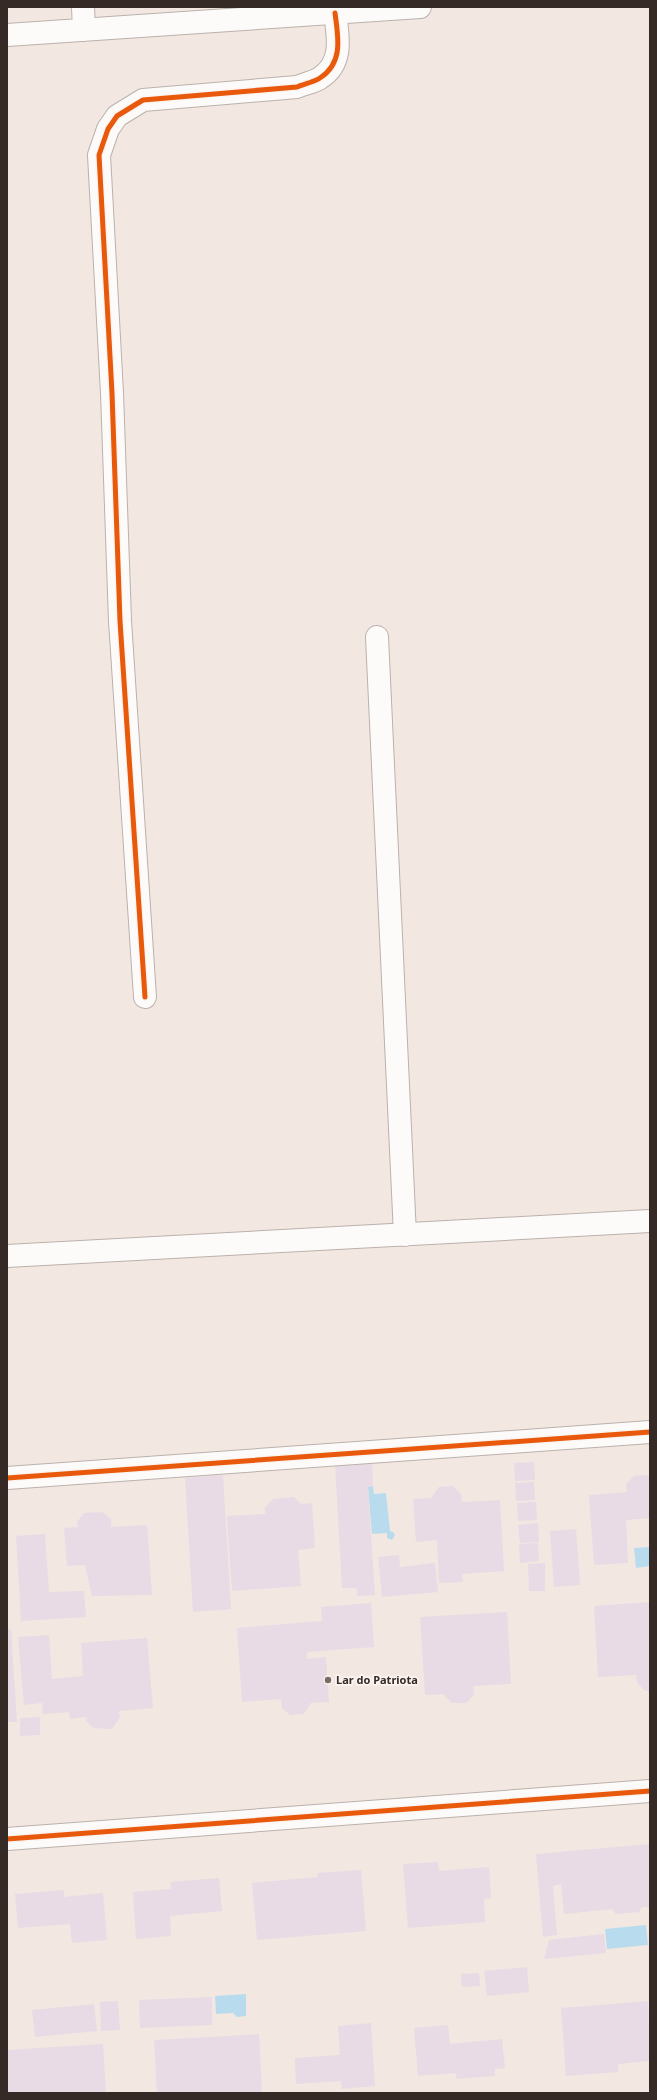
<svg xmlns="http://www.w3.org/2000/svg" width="657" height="2100" viewBox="0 0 657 2100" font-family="'Noto Sans',sans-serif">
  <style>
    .water { fill: #b8dcee }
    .building { fill: #e8dbe5 }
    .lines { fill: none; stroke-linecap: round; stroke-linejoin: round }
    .minor-casing { stroke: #bbb1ac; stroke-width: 24 }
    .minor { stroke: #fdfbfa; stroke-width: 22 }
    .cycleway-casing { stroke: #fbf5f2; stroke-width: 8 }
    .cycleway { stroke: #e8590c; stroke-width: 5 }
    .poi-dot { fill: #786c67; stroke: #fbf5f2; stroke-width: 1.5 }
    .labels { text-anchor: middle; stroke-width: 3.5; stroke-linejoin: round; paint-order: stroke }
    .poi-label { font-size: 11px; font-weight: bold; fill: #352a25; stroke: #fbf5f2; text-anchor: start }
  </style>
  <rect width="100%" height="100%" fill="#f3e7e1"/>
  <path class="water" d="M 373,1486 L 374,1494 L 386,1493 L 390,1531 L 393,1532 L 395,1535 L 392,1540 L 387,1538 L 387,1533 L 372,1534 L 368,1487 Z
    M 650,1547 L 650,1566 L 636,1568 L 634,1548 Z
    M 646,1925 L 648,1945 L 607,1949 L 605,1929 Z
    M 246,1994 L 246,2016 L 237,2017 L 233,2013 L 216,2014 L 215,1996 Z"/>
  <path class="building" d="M 372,1461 L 373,1486 L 368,1487 L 375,1595 L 357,1596 L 357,1588 L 342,1588 L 335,1464 Z
    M 534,1462 L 535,1480 L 515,1481 L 514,1463 Z
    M 223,1475 L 231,1609 L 193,1612 L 185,1478 Z
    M 647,1475 L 650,1477 L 650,1518 L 626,1520 L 628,1563 L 594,1565 L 589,1495 L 627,1492 L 626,1484 L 634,1476 Z
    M 534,1482 L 535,1500 L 516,1501 L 515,1483 Z
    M 453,1486 L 461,1494 L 462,1502 L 500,1500 L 504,1571 L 462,1574 L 463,1582 L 439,1583 L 437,1540 L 416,1542 L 413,1499 L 431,1498 L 439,1487 Z
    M 294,1497 L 301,1504 L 312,1503 L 315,1548 L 298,1550 L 301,1586 L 232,1591 L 227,1516 L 265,1514 L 265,1508 L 273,1499 Z
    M 536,1502 L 537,1520 L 518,1521 L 517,1503 Z
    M 102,1512 L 111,1519 L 111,1527 L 147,1525 L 152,1595 L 92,1596 L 85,1565 L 67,1566 L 64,1528 L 78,1527 L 77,1522 L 84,1513 Z
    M 538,1523 L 539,1542 L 520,1543 L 518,1525 Z
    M 576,1529 L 580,1585 L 554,1587 L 550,1531 Z
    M 45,1534 L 49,1592 L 84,1591 L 86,1617 L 21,1621 L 16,1536 Z
    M 538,1543 L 539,1561 L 520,1563 L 519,1544 Z
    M 399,1555 L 400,1567 L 435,1563 L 438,1592 L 382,1597 L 378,1557 Z
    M 545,1563 L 545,1591 L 529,1591 L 528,1564 Z
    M 650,1602 L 650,1691 L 645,1691 L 637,1683 L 636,1675 L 598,1677 L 594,1606 Z
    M 371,1603 L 374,1647 L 307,1652 L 307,1659 L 326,1657 L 329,1702 L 311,1703 L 304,1714 L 290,1715 L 282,1708 L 281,1699 L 242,1702 L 237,1628 L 322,1621 L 321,1607 Z
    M 507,1612 L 511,1684 L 473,1686 L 474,1695 L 466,1703 L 452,1703 L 443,1694 L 425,1695 L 420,1617 Z
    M 7,1629 L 11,1629 L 17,1722 L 7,1722 Z
    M 49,1635 L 52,1679 L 83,1676 L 81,1643 L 147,1638 L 153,1708 L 119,1711 L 120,1717 L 112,1729 L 94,1728 L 86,1721 L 86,1717 L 70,1719 L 69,1712 L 43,1714 L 42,1703 L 24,1705 L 18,1637 Z
    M 40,1717 L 40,1735 L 20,1736 L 20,1718 Z
    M 650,1844 L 650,1907 L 642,1907 L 639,1912 L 616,1914 L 612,1909 L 564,1914 L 561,1884 L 553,1886 L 557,1935 L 543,1937 L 536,1854 Z
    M 438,1862 L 439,1871 L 489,1867 L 491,1898 L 484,1899 L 485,1922 L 408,1928 L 403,1864 Z
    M 361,1870 L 366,1931 L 257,1940 L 252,1883 L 318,1877 L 317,1873 Z
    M 219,1878 L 222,1911 L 170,1916 L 171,1936 L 136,1939 L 133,1892 L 171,1889 L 170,1882 Z
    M 64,1890 L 64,1897 L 103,1893 L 107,1940 L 72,1943 L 70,1924 L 18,1928 L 15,1894 Z
    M 604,1934 L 606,1953 L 544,1959 L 549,1940 Z
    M 527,1967 L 529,1992 L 487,1996 L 484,1971 Z
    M 479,1973 L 480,1986 L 462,1987 L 461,1974 Z
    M 212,1997 L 212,2025 L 140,2028 L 139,2000 Z
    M 118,2001 L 120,2030 L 101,2031 L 100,2002 Z
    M 648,2001 L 650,2061 L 618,2064 L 618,2072 L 566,2076 L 561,2008 Z
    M 94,2004 L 97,2031 L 35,2037 L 32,2010 Z
    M 371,2023 L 375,2086 L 342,2089 L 341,2081 L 296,2084 L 295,2058 L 340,2055 L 338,2026 Z
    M 448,2025 L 450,2044 L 502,2039 L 505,2068 L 495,2069 L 495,2076 L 456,2079 L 456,2073 L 418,2076 L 414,2028 Z
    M 259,2034 L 262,2093 L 157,2093 L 154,2040 Z
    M 103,2044 L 106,2093 L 7,2093 L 7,2050 Z"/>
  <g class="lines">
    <defs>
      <path id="minor" d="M 83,7 L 84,30
        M 7,35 L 420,7
        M 377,637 L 405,1235
        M 145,997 L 120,621 L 112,393 L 99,155 L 108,129 L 117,116 L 143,100 L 297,87 C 304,84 314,82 320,78 C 344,63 338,36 335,13
        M 7,1256 L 650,1221
        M 7,1478 L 650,1432
        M 7,1839 L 650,1791"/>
    </defs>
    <use href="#minor" class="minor-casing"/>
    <use href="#minor" class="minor"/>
    <defs>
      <path id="cycleway" d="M 145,997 L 120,621 L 112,393 L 99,155 L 108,129 L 117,116 L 143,100 L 297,87 C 304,84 314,82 320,78 C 344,63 338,36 335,13
        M 7,1478 L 650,1432
        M 7,1839 L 650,1791"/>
    </defs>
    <use href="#cycleway" class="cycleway-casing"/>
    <use href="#cycleway" class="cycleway"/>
  </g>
  <circle class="poi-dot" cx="328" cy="1680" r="4"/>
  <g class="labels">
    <g class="poi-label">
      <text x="336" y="1684">Lar do Patriota</text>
    </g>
  </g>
  <rect width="657" height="2100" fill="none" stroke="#352a25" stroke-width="16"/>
</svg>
